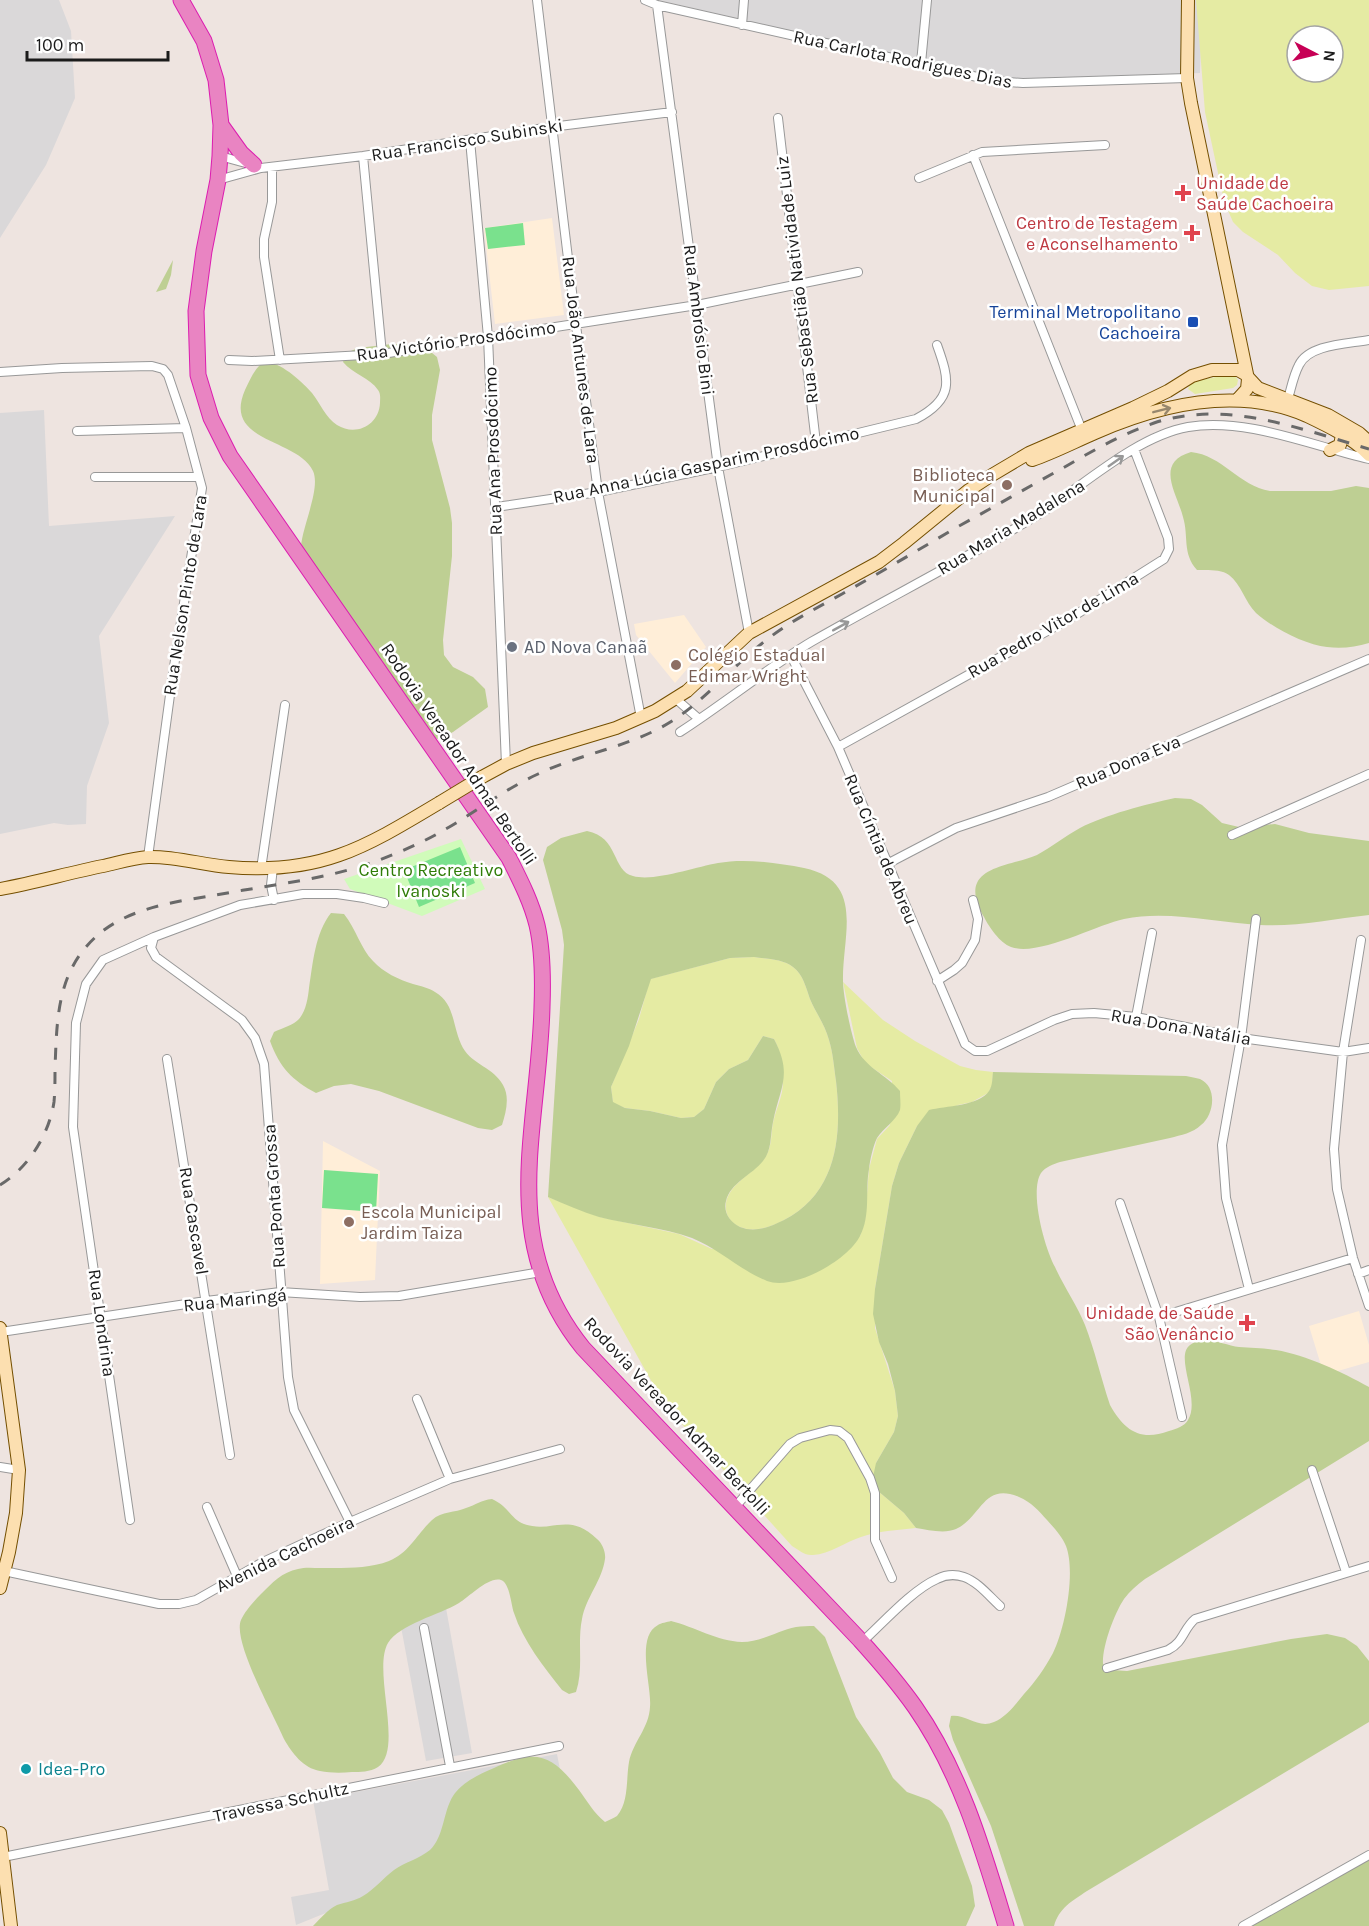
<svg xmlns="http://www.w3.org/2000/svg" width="1369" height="1926" viewBox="0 0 1369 1926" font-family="Karla,sans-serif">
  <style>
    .residential { fill: #dad8d9 }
    .education { fill: #ffeed8 }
    .grass { fill: #e5eba3; fill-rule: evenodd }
    .forest { fill: #becf93; fill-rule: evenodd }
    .park { fill: #d0fbba }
    .pitch { fill: #7ae18d }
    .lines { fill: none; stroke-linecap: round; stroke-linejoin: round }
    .street-casing { stroke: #989898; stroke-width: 10 }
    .secondary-casing { stroke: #744f01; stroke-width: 14 }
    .highway-casing { stroke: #dc1db0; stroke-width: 17 }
    .street { stroke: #fff; stroke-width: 8 }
    .secondary { stroke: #fcdfb0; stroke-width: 12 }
    .highway { stroke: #e984c2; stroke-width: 15 }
    .rail { stroke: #696969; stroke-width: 3; stroke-dasharray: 12 12; stroke-linecap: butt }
    .secondary-bridge-casing { stroke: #744f01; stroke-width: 14; stroke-linecap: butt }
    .secondary-bridge { stroke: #fcdfb0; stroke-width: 12 }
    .oneway { stroke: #97876d }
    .oneway2 { stroke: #989898 }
    .health-dot { fill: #e0444e; stroke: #fff; stroke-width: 2 }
    .transit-dot { fill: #1a4fb4; stroke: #fff; stroke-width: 2 }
    .education-dot { fill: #8d6e63; stroke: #fff; stroke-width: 2 }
    .worship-dot { fill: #6b7280; stroke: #fff; stroke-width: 2 }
    .culture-dot { fill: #0f9aa8; stroke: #fff; stroke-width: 2 }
    .labels { text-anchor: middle; stroke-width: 5; stroke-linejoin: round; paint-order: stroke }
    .street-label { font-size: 18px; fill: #1b1b1b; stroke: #fff }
    .health-label { font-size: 18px; fill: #be3a42; stroke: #fff; text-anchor: end }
    .transit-label { font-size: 18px; fill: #164399; stroke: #fff; text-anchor: end }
    .education-label { font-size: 18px; fill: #785e54; stroke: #fff; text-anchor: start }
    .worship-label { font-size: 18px; fill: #5b616d; stroke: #fff; text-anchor: start }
    .park-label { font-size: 18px; fill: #2f7c07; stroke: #fff }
    .culture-label { font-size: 18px; fill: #0d838f; stroke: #fff; text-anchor: start }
  </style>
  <rect width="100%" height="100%" fill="#eee4e0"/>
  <path class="residential" d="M 0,0 L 59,0 L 71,31 L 75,98 L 46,165 L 0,238 Z
    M 658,0 L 1202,0 L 1200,73 L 1005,81 Z
    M 44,410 L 49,526 L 175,516 L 99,636 L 109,723 L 87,786 L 86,824 L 68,825 L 54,823 L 0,834 L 0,413 Z
    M 446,1608 L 472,1753 L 426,1761 L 399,1616 Z
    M 557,1754 L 573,1837 L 353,1902 L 296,1925 L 291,1897 L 329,1890 L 313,1800 Z"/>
  <path class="education" d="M 552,218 L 564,315 L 495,324 L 484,228 Z
    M 684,615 L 706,647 L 675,683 L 636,635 L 634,624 Z
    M 323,1141 L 380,1171 L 375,1280 L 320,1284 Z
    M 1359,1311 L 1369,1345 L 1369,1362 L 1324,1375 L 1309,1326 Z"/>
  <path class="grass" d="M 1196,0 L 1369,0 L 1369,286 L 1329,290 L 1312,286 L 1295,273 L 1278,255 L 1243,232 L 1233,222 L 1224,201 L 1205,112 ZM 1297,36 L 1333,36 L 1333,72 L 1297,72 Z
    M 1231,374 L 1234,375 L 1238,380 L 1237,385 L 1233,388 L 1195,394 L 1188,389 L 1191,382 Z
    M 754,957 C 767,959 783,959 793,967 C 803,974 806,988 810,999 C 816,1013 825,1025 829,1040 C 833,1053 834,1067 836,1081 C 842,1134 838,1192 784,1220 C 771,1227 755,1233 740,1227 C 733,1224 727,1218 726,1210 C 723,1184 757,1174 767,1154 C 772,1145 771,1133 773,1123 C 775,1112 780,1102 782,1092 C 785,1074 782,1054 774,1039 L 763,1036 L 748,1060 L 729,1069 L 716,1082 L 704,1109 L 694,1117 L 681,1118 L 650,1111 L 625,1108 L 613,1103 L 611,1087 L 639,1019 L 650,979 L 730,958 Z
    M 843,982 L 883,1020 L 915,1041 L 960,1066 L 976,1070 L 993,1072 L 992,1086 L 988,1093 L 972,1102 L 958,1105 L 917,1126 L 899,1163 L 892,1186 L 875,1289 L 875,1328 L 895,1391 L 898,1416 L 894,1432 L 876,1463 L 878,1491 L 904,1513 L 916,1528 C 897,1530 878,1531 861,1537 C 845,1542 830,1554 813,1555 C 805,1556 799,1550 792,1546 L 680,1422 L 662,1400 L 548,1197 L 600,1217 L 679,1234 L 712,1249 L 860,1236 L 865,1220 L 869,1169 L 877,1139 L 890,1125 L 892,1081 L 865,1063 L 857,1048 Z"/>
  <path class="forest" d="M 173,260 L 171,275 L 166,289 L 156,292 Z
    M 392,344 L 412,345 L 426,348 L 437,357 L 440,370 L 432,415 L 432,440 L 450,508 L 452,523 L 452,556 L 443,640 L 444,655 L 453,667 L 473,677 L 485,689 L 488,707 L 453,732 L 440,739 L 428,738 L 301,547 C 302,527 321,488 313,471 C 297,438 222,443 245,390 C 249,382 253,372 259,366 C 273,353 303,383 312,393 C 320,403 326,418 337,425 C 356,437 379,425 380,403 C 380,399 381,394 378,390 C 370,378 353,374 343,362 L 346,353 L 358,348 Z
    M 1191,452 C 1222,455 1239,486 1270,491 L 1331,491 L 1356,486 L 1369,488 L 1369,643 C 1355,647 1342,649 1327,647 C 1305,645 1273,628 1256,613 C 1245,602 1241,584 1229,575 C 1221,569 1207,570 1197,570 C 1182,553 1189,537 1183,517 C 1177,493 1154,463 1191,452 Z
    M 1175,798 L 1191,799 L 1202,805 L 1222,823 L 1239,827 L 1275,824 L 1309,833 L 1369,841 L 1369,915 C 1333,919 1297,927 1260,925 C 1216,923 1169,910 1124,919 C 1096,925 1038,957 1011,947 C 1000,943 989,927 984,917 C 979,908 972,894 977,883 C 985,865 1020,863 1037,855 C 1052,847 1065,836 1080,828 C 1105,815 1146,804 1175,798 Z
    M 587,831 C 619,837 612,871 633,876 C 654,882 695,867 718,863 C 745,858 777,863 804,868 C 866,881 842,936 843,981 C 843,995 851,1034 856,1047 C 865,1068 886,1074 900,1091 C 900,1097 901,1105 900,1110 C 896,1121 883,1128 877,1138 C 873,1146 870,1160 869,1169 C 865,1191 871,1215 860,1236 C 848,1260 794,1291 767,1281 C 740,1270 719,1249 692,1238 C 662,1227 630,1225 599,1217 C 582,1212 565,1204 548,1197 L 564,945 L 562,930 L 543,860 L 547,847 L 561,838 ZM 754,957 C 767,959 783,959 793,967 C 803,974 806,988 810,999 C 816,1013 825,1025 829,1040 C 833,1053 834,1067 836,1081 C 842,1134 838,1192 784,1220 C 770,1227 755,1233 740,1227 C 730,1222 723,1212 726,1201 C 730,1183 752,1175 763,1161 C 772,1150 770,1136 773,1122 C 780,1087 793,1075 774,1039 L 763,1036 L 748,1060 L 729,1069 L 716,1082 L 704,1109 L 694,1117 L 681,1118 L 650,1111 L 625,1108 L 613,1102 L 611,1087 L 629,1046 L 651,979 L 730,958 Z
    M 331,913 L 344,914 C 356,929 361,949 373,961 C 383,972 399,980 413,984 C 420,986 429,988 435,992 C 456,1004 452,1028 463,1048 C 472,1064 494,1068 503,1085 C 510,1097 506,1112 502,1125 L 492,1130 L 478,1128 L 379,1091 L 351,1084 L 334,1086 L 316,1093 C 292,1080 280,1068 270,1041 L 274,1032 C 282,1028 294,1025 299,1019 C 306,1011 308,998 309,988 C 313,963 315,933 331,913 Z
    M 993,1072 L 1186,1076 C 1191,1077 1196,1078 1200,1079 C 1218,1087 1214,1115 1201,1125 C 1193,1133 1181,1135 1170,1138 L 1060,1162 C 1054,1164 1045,1167 1041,1173 C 1029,1192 1045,1249 1055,1267 C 1064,1287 1077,1305 1085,1325 C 1095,1351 1101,1378 1110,1405 C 1124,1430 1140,1442 1169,1431 C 1176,1429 1185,1426 1188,1420 C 1201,1399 1174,1357 1190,1345 C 1204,1334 1224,1345 1239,1347 C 1251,1348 1264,1348 1276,1350 C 1306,1355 1342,1372 1369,1387 L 1369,1441 L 1145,1579 C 1137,1585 1130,1591 1124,1599 C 1114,1614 1102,1647 1103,1664 L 1112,1670 L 1127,1671 L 1291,1639 L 1327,1634 L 1345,1638 L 1357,1646 L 1369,1661 L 1369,1722 L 1087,1891 C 1072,1901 1059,1908 1054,1926 L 1024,1926 L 991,1826 L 953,1740 L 949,1726 L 951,1716 C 966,1714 978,1729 994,1722 C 1006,1717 1016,1704 1024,1694 C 1035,1682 1045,1668 1053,1653 C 1065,1629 1076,1572 1066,1546 C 1062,1536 1054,1528 1047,1520 C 1039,1511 1031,1502 1019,1497 C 983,1482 982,1517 956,1529 C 945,1534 928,1530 916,1528 L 904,1513 L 878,1491 L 873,1477 L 876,1463 L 894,1432 L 898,1416 L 895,1391 L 888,1364 L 879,1342 L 873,1314 L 875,1289 L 892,1186 L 899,1163 L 917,1126 L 929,1110 C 945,1106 979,1106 989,1091 C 993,1085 992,1078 993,1072 Z
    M 492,1499 C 496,1501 500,1503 503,1506 C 510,1512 515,1521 524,1524 C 552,1534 568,1511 597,1539 C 602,1543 606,1552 605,1559 C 602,1581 586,1597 582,1619 C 577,1643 584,1668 576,1692 L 569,1694 L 562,1690 C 544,1667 523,1641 514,1613 C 511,1605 510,1583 501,1580 C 489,1576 469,1597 459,1603 C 439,1615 400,1624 388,1643 C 372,1670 404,1749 378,1767 C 370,1772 360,1772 352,1772 C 341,1773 330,1773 320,1771 C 303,1768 292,1753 284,1739 C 274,1715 232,1641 241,1620 C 245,1611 254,1601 261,1594 C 272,1583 282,1572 298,1569 C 305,1567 313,1568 321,1568 C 343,1568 368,1569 389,1561 C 409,1553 417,1534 432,1520 C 442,1511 455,1513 466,1508 C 476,1505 481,1500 492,1499 Z
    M 671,1621 C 695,1627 717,1641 742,1642 C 761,1642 777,1631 796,1627 C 802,1626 808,1626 814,1626 L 825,1637 L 856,1717 L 880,1753 L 893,1778 L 907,1792 L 929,1800 L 942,1810 L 949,1823 L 972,1886 L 975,1906 L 966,1926 L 313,1926 C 321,1918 327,1910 337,1905 C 346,1902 355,1901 363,1896 C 375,1889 383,1878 394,1870 C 405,1862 419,1859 430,1850 C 444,1837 443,1812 453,1796 C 462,1782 480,1774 494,1768 C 536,1748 552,1754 579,1790 C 588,1802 593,1812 605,1822 C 609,1820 614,1818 617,1816 C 629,1802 626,1779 629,1762 C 633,1742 649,1728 650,1707 C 652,1686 635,1637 658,1625 C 661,1623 667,1622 671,1621 Z
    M 1369,1853 L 1369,1926 L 1248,1926 Z"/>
  <path class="park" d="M 461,839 L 485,889 L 422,916 L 350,889 L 344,879 Z"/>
  <path class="pitch" d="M 523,223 L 525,245 L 488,249 L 485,228 Z
    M 460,847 L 475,883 L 419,907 L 404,870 Z
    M 324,1170 L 378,1174 L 376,1212 L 322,1208 Z"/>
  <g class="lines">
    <defs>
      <path id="street" d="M 537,0 L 576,325 L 598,492 L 641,718
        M 645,0 L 657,5 L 995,81 L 1023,83 L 1187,78
        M 657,5 L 718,467 L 749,633
        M 742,25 L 744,0
        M 921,63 L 927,0
        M 778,118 L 816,443
        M 470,140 L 488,337 L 506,764
        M 973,155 L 1083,433
        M 220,156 L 249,164
        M 363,156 L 382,354
        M 272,167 L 272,202 L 264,239 L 264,257 L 280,360
        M 919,178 L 982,152 L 1105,145
        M 218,180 L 261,168 L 363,156 L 551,127 L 672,112
        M 229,360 L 252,361 L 382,354 L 697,305 L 858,272
        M 0,372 L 62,368 L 152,366 L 163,369 L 168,375 L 186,428 L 202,488 L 173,673 L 148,857
        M 1287,402 C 1291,390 1293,376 1299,365 C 1309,344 1348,344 1369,340
        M 77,431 L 186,428
        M 95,477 L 199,477
        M 496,507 L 598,492 L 718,467 L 916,419 C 954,399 950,381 937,345
        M 791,656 L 838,747 L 965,1044 L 975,1051 L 987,1051 L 1054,1020 L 1072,1014 L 1094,1013 L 1136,1017 L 1241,1038 L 1343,1052 L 1369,1048
        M 676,699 L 699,719
        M 680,732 C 725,703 766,669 811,642 C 888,598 968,558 1044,511 C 1086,483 1138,436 1188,427 C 1246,417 1312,446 1369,459
        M 838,747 L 1069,619 L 1164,559 L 1169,549 L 1168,538 L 1134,449
        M 1232,835 L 1369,774
        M 887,864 L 956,828 L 1048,797 L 1369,659
        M 273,868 L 271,885 L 274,900
        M 261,869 L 285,705
        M 1361,940 L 1343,1052 L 1334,1149 L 1337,1189 L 1353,1258 L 1369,1306
        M 937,981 L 954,970 L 962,963 L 975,940 L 978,919 L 973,900
        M 1136,1017 L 1152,933
        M 167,1059 L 230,1455
        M 1120,1203 L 1159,1317 L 1182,1417
        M 1358,1274 L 1369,1270
        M 1249,1289 L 1226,1198 L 1222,1145 L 1241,1038 L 1256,919
        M 1159,1317 L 1353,1258
        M 1,1332 L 206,1301 L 280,1292 L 360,1297 L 399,1296 L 541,1272
        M 417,1399 L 450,1479
        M 0,1467 L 19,1470
        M 1312,1470 L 1346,1572
        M 207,1507 L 237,1576
        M 735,1507 L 790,1444 L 800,1438 L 830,1430 L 839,1431 L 848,1438 L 870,1478 L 875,1493 L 875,1540 L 892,1578
        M 130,1520 L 73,1127 L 76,1023 L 86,984 L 103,960 L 154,937
        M 350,1522 L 294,1410 L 288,1377 L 264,1064 L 255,1038 L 242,1020 L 156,957 L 151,948 L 154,937 L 240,905 L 303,894 L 337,894 L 364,898 L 384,903
        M 4,1571 L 159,1604 L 179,1604 L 196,1600 L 263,1562 L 350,1522 L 450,1479 L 560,1449
        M 424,1628 L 450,1766
        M 862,1642 C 883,1623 912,1590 937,1579 C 945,1575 955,1574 964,1577 C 978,1582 989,1596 1000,1606
        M 1107,1668 L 1168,1650 C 1184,1642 1183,1629 1195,1619 L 1369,1566
        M 3,1857 L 559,1746
        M 1243,1926 L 1369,1855"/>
      <path id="secondary" d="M 1188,0 L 1187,78 L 1191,103 L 1248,379 L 1247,389 L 1238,399
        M 1330,450 L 1340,445 L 1342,435
        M 1032,460 C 1053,453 1074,442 1095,433 C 1161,404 1238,386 1307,416 C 1328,426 1353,438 1369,455
        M 482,777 L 506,764 L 533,753 L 616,728 L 655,711 L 687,691 L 749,633 L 879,562 L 904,543 L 969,490 L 992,475 L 1029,453 L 1133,408 L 1168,391 L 1192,376 L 1212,370 L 1238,370 L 1245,374 L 1258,388 L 1328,415 L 1359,433 L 1369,442
        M 0,889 C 34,883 68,873 103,866 C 117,863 133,858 148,857 C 175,856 203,865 229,867 C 320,875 364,848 439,803
        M 0,1328 L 19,1470 L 16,1513 L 9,1552 L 0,1588
        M 0,1833 L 11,1926"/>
      <path id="highway" d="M 181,0 L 204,41 L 216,80 L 221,125 L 220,156 L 218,180 L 204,251 L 196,311 L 198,375 L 211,418 L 230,456 L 509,858 C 520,880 531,901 537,925 C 543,951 543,980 542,1007 C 539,1130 496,1240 583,1348 L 860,1640 C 879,1661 898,1683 915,1707 C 961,1773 983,1850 1006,1926
        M 221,125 L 241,153 L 254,165"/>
    </defs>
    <use href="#street" class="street-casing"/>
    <use href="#secondary" class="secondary-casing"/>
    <use href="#highway" class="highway-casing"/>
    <use href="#street" class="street"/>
    <use href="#secondary" class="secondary"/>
    <use href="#highway" class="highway"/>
    <path class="rail" d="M 0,1185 C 28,1168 49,1135 54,1102 C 55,1091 55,1080 55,1069 C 57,1015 57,966 104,930 C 135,907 179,901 216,895 C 269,885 323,880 374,862 C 398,853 422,843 444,830 C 476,812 505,789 538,774 C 582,753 631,747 672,721 C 708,698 735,663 769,638 C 791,621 817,608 842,594 C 881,572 920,549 959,526 C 994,507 1028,487 1063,468 C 1092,451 1122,434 1154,423 C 1226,399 1300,429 1369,449"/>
    <defs>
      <path id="secondary-bridge" d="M 439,803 L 482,777"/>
    </defs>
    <use href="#secondary-bridge" class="secondary-bridge-casing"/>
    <use href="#secondary-bridge" class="secondary-bridge"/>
  </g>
  <defs><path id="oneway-shaft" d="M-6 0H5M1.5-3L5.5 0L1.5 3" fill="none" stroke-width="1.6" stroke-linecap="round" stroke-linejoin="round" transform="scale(1.5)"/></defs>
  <use class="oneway" href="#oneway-shaft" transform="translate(1162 410) rotate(-14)"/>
  <g class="oneway2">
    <use href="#oneway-shaft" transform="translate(1116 461) rotate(-35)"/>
    <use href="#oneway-shaft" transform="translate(841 626) rotate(-29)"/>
  </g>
  <g class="health-dot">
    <path d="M1180 184h6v6h6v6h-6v6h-6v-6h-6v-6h6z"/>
    <path d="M1189 224h6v6h6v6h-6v6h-6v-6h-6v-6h6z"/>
    <path d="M1244 1314h6v6h6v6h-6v6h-6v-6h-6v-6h6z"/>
  </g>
  <rect class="transit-dot" x="1187" y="316" width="12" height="12" rx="3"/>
  <g class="education-dot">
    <circle cx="1007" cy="485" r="6"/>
    <circle cx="676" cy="665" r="6"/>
    <circle cx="349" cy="1222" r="6"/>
  </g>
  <circle class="worship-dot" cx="512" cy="647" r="6"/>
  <circle class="culture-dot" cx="26" cy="1769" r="6"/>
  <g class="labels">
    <g class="street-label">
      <text transform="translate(903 59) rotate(12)" y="6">Rua Carlota Rodrigues Dias</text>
      <text transform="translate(467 140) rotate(-9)" y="6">Rua Francisco Subinski</text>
      <text transform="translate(797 280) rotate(-97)" y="6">Rua Sebastião Natividade Luiz</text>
      <text transform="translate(699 320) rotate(83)" y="6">Rua Ambrósio Bini</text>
      <text transform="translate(456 341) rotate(-8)" y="6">Rua Victório Prosdócimo</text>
      <text transform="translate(581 360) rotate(83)" y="6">Rua João Antunes de Lara</text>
      <text transform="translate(493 451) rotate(-92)" y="6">Rua Ana Prosdócimo</text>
      <text transform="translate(706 465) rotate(-12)" y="6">Rua Anna Lúcia Gasparim Prosdócimo</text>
      <text transform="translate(1011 527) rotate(-31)" y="6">Rua Maria Madalena</text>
      <text transform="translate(185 595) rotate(-81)" y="6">Rua Nelson Pinto de Lara</text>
      <text transform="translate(1053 625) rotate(-30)" y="6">Rua Pedro Vitor de Lima</text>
      <text transform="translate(459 754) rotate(56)" y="6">Rodovia Vereador Admar Bertolli</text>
      <text transform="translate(1128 762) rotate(-23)" y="6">Rua Dona Eva</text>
      <text transform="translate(881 849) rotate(67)" y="6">Rua Cíntia de Abreu</text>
      <text transform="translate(1181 1027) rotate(10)" y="6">Rua Dona Natália</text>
      <text transform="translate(274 1196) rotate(-94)" y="6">Rua Ponta Grossa</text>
      <text transform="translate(194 1221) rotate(81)" y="6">Rua Cascavel</text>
      <text transform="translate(235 1300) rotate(-6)" y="6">Rua Maringá</text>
      <text transform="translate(102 1323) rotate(82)" y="6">Rua Londrina</text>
      <text transform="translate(677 1416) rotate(47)" y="6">Rodovia Vereador Admar Bertolli</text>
      <text transform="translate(285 1554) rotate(-26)" y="6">Avenida Cachoeira</text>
      <text transform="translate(281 1802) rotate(-12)" y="6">Travessa Schultz</text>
    </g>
    <g class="health-label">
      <text x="1196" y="189" text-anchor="start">Unidade de<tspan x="1196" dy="21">Saúde Cachoeira</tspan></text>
      <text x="1178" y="229">Centro de Testagem<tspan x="1178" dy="21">e Aconselhamento</tspan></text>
      <text x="1234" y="1319">Unidade de Saúde<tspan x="1234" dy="21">São Venâncio</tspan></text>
    </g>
    <g class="transit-label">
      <text x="1181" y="318">Terminal Metropolitano<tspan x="1181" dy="21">Cachoeira</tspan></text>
    </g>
    <g class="education-label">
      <text x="995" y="481" text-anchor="end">Biblioteca<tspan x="995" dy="21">Municipal</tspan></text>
      <text x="688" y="661">Colégio Estadual<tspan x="688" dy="21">Edimar Wright</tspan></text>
      <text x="361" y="1218">Escola Municipal<tspan x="361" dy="21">Jardim Taiza</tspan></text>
    </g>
    <g class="worship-label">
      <text x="524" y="653">AD Nova Canaã</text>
    </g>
    <g class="park-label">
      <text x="431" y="876">Centro Recreativo<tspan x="431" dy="21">Ivanoski</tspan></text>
    </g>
    <g class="culture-label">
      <text x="38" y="1775">Idea-Pro</text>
    </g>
  </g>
  <g transform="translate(1315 54) rotate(97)"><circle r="28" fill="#ffffff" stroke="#a4a4a4" stroke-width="1.5"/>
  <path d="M0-4.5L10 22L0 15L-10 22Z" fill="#c70055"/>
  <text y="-9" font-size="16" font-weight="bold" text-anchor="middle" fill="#1b1b1b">N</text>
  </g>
  <path d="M27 51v9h141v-9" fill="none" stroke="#1b1b1b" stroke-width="3"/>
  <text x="36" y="51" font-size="18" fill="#1b1b1b" stroke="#ffffff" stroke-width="4.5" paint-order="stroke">100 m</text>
</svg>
